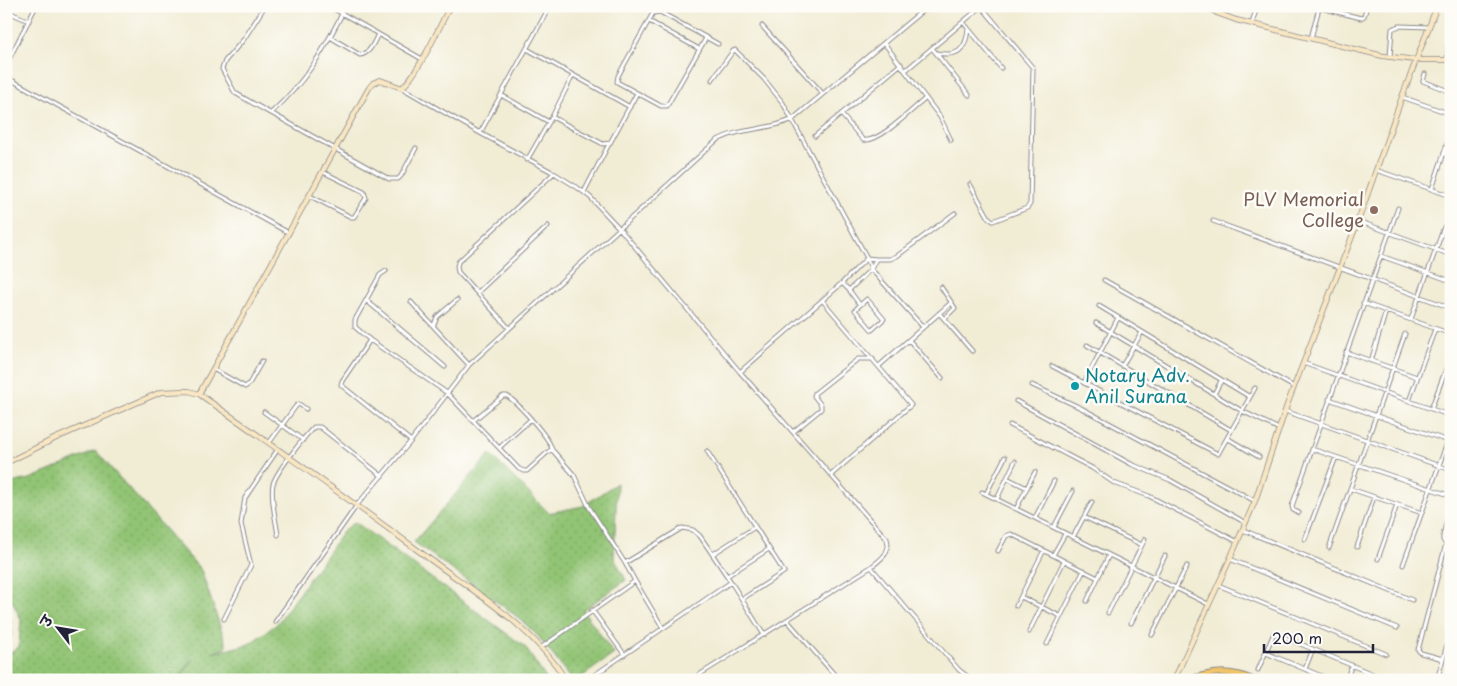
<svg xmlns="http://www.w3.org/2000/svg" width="1457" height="686" viewBox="0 0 1457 686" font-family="'Playpen Sans','Playpen Sans Deva',sans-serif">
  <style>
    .grass { fill: url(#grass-dots); stroke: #5a7358 }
    .water { fill: url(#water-waves); stroke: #30687c }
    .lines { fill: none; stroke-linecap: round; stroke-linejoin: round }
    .street-casing { stroke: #8a8788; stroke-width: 5 }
    .secondary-casing { stroke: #8a8788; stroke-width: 6 }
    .primary-casing { stroke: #8a8788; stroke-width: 7 }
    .street { stroke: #fff; stroke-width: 3 }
    .secondary { stroke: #f9e7c3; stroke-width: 4.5 }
    .primary { stroke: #f0c469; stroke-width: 5 }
    .education-dot { fill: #8d6e63; stroke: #fdfcf7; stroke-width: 2 }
    .culture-dot { fill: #0f9aa8; stroke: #fdfcf7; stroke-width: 2 }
    .labels { text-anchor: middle; stroke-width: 5; stroke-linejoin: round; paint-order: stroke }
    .education-label { font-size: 18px; fill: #785e54; stroke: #fdfcf7; text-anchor: end }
    .culture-label { font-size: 18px; fill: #0d838f; stroke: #fdfcf7; text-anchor: start }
  </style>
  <defs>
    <pattern id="grass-dots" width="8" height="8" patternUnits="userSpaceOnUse" patternTransform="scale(1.25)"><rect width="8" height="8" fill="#92c475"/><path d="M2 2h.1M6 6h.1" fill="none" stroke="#7ea866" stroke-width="1.8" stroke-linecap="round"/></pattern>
    <pattern id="water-waves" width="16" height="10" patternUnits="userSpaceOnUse" patternTransform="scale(1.25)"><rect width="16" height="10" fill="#3fadbd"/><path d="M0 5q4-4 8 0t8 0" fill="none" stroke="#348c9b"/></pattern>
  </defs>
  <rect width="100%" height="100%" fill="#fdfcf7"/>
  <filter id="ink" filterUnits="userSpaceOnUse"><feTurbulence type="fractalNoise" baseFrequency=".02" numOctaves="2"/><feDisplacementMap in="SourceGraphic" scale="10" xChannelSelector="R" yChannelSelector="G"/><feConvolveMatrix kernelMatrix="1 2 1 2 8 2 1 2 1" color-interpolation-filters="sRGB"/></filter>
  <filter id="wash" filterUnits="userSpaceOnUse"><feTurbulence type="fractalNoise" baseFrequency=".0096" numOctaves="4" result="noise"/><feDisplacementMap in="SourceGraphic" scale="20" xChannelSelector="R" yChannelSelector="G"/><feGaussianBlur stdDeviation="1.12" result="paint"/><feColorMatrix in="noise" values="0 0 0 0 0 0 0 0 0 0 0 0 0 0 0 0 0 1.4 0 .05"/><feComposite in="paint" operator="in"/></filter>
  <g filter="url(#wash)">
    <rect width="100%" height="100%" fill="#f1ecd4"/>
    <path class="grass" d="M 96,451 L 201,570 L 227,647 L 213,653 L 249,644 L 277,624 L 344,530 L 355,522 L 525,647 L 547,680 L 180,680 L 192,659 L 179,680 L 6,680 L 6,655 L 19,647 L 21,619 L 6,589 L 6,484 L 30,479 Z
      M 490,454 L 549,513 L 583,506 L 617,483 L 614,558 L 626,580 L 583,610 L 614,654 L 577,680 L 572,680 L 538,636 L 519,618 L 414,542 Z"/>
    <path class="water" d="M 6,607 C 11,619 16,634 6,645 Z"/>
  </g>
  <g filter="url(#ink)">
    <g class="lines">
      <defs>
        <path id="street" d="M 265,6 L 244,39 L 225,61 L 222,69 L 235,93 L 270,113
          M 329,6 L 422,59
          M 1313,6 L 1361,18 L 1364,16 L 1367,6
          M 6,11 L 29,21
          M 342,14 C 321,55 306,81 271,113 L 389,179 L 398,179 L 401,176 L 416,148
          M 649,21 L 699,49
          M 963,22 L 1001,68
          M 1252,24 L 1257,6
          M 762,26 L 823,94
          M 330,37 L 360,55 C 370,54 374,42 378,34
          M 706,38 L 667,106 L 661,106 L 617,82 L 618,76 L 653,13 L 660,12 L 718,44
          M 1311,38 L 1319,8
          M 884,43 L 940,117 L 951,140
          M 932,48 L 969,95
          M 527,49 L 630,107
          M 936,53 C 957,57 966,51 968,29
          M 1390,57 L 1392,29 L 1399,26 L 1429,27
          M 1447,60 L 1451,17
          M 6,65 L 36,6
          M 906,70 L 982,6
          M 1425,74 L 1423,81 L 1451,92
          M 6,77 L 289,233
          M 712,80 L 733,51 L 735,50 L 764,79 L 783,103 L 867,258 L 842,283 L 740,372
          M 402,88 L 480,133 L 554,173 L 578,188 L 590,197 L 620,229 L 740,372 L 887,539 C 891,553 881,559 871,567 L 691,680
          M 501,95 L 549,122
          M 1402,97 L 1451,114
          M 841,114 L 863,140 C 878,144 914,108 926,98
          M 552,117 L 573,75
          M 480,133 L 550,6
          M 815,136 L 901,64
          M 1444,153 L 1451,155
          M 527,160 L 552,117 L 603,144 L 610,143 L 637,93
          M 1376,170 L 1451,196
          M 970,184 L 989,218 L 993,221 L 1027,208 L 1030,204 L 1033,68 L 981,6
          M 1432,189 L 1451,132
          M 584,192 L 609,144
          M 310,196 L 351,217 L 354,217 L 366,198 L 364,192 L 323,172
          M 1213,221 L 1451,308
          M 1358,221 L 1451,255
          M 1381,256 L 1451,281
          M 867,258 L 871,269 L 923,327
          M 876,259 L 890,259 L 897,256 L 955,213
          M 1104,280 L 1294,387
          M 842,283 L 849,290
          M 941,287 L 955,308 L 944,319
          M 477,293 L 548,226
          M 822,300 L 911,405 L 831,475
          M 367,301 L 445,367
          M 411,302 L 469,365
          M 1363,303 L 1451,334
          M 860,305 L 867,299 L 884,319 L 872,330 L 855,310 L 860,305 L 849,290 L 871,269 L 876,259 L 867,258
          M 1099,306 L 1250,397
          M 939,313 L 972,351
          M 1411,319 L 1444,227
          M 1096,323 L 1242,411 L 1279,429
          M 434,325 L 437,317 L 457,300
          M 509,328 L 458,272 L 457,267 L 458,262 L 554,173
          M 370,340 L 355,327 L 355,320 L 380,275 L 386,271
          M 909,340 L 942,378
          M 1087,345 L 1231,430
          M 1346,352 L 1417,377
          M 1371,361 L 1386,311
          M 1303,363 L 1451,416
          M 879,366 L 952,302
          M 1052,366 L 1218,454 L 1255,388
          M 1122,366 L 1142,332
          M 213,369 L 245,387 L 249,384 L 262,361
          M 1084,383 L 1118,318
          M 1032,385 L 1081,408 L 1255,501
          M 1214,394 L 1221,381
          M 1329,399 L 1448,441
          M 1016,401 L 1131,464 L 1170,480 L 1246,523
          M 1409,401 L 1435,329
          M 1431,409 L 1451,356
          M 1285,411 L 1451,470
          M 264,412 L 303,440
          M 474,420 L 503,396 L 507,396 C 517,402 551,439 552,450
          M 1010,425 L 1092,468 L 1114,483 L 1149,496 L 1238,542
          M 793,432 L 821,409 L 821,405 L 814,396 L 815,393 L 858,359 L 873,359
          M 1227,438 L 1259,457
          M 411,441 L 341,385 L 342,381 L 370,340 L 447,393 L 519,469 L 524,471 L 527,471 L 549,451 L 552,450 L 554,452 L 574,475 L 589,507 L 625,563
          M 269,443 L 296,406 L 299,404 L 306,409
          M 499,448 L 531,419
          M 1312,449 L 1446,494
          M 707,451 L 784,572 L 742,599
          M 1007,478 L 1027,488
          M 1351,489 L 1422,513
          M 982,492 L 1208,604
          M 986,494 L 1005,457
          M 997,499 L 1015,461
          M 1016,509 L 1035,472
          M 1299,513 L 1293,510 L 1292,506 L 1398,208
          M 1084,517 L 1142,545
          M 1035,518 L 1054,481
          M 1054,527 L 1073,491
          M 1243,530 L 1412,600
          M 278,535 C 276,521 270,497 273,484 C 276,472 305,436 314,427 L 320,427 L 382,476
          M 1073,537 L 1092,502
          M 1305,539 L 1336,457
          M 1446,544 L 1443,540 L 1443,536 L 1451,504
          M 1357,547 L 1374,497
          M 1329,548 L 1405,334
          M 998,551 L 1006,536 L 1011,534 L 1098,578 L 1109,555
          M 713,554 L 755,527
          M 1053,555 L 1065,534
          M 1230,559 L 1397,628
          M 1378,559 L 1397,505
          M 1403,565 L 1451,432
          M 871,567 L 959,670 L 972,680
          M 727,576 L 769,549
          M 635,581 L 663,628
          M 1218,585 L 1386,654
          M 1021,597 L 1060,616
          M 1087,601 L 1098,578
          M 1016,606 L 1044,550
          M 592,610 L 624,654
          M 1108,613 L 1145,539
          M 224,619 L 251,565 L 241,524 L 245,498 L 278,449
          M 787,620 L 839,680
          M 275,622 L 357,505 L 411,441 L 469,365 L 716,141 C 740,127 769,131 793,119 L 928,6
          M 1131,623 L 1165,556
          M 1029,632 L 1064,561
          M 1152,635 L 1187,566
          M 1047,644 L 1084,570
          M 542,647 L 635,581 L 625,563 L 682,528 L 693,530 L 700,536 L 731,582
          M 1266,653 L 1331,680
          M 1443,659 L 1421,653 L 1418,650 L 1446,544 L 1451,545
          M 1305,669 L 1313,649
          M 1258,670 L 1274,633 L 1387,680
          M 587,680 L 731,582 L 764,635
          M 1346,680 L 1352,665
          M 1437,680 L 1451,631"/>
        <path id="secondary" d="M 1207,6 L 1217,13 L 1236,20 L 1383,56 L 1416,60 L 1451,60
          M 199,394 L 369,88 L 373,83 L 380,80 L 402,88 C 419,72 439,28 450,6
          M 6,463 L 54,439 L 161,392 L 189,391 L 199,394 C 277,448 354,503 431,560 C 479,595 534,628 566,680
          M 1174,680 L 1230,559 L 1255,501 L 1287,405 L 1358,221 L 1402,97 L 1437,6"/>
        <path id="primary" d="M 1188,680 C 1211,671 1231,670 1254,680"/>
      </defs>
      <use href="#street" class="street-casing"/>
      <use href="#secondary" class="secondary-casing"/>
      <use href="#primary" class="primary-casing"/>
      <use href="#street" class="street"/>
      <use href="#secondary" class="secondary"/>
      <use href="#primary" class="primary"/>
    </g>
  </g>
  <circle class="education-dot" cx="1374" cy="210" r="5"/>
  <circle class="culture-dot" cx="1075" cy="386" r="5"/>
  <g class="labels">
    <g class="education-label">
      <text x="1364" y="206">PLV Memorial<tspan x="1364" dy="21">College</tspan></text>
    </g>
    <g class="culture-label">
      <text x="1085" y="382">Notary Adv.<tspan x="1085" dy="21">Anil Surana</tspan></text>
    </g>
  </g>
  <rect width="1457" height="686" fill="none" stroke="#fdfcf7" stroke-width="25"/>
  <g transform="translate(58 628) rotate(301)" stroke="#fdfcf7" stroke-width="4" paint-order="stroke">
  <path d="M0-4L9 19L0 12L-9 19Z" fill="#22223b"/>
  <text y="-8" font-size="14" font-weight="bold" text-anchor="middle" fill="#22223b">उ</text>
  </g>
  <path d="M1264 644v8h109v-8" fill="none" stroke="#22223b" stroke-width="2.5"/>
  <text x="1272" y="644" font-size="15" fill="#22223b" stroke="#fdfcf7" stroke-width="4" paint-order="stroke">200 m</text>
</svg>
